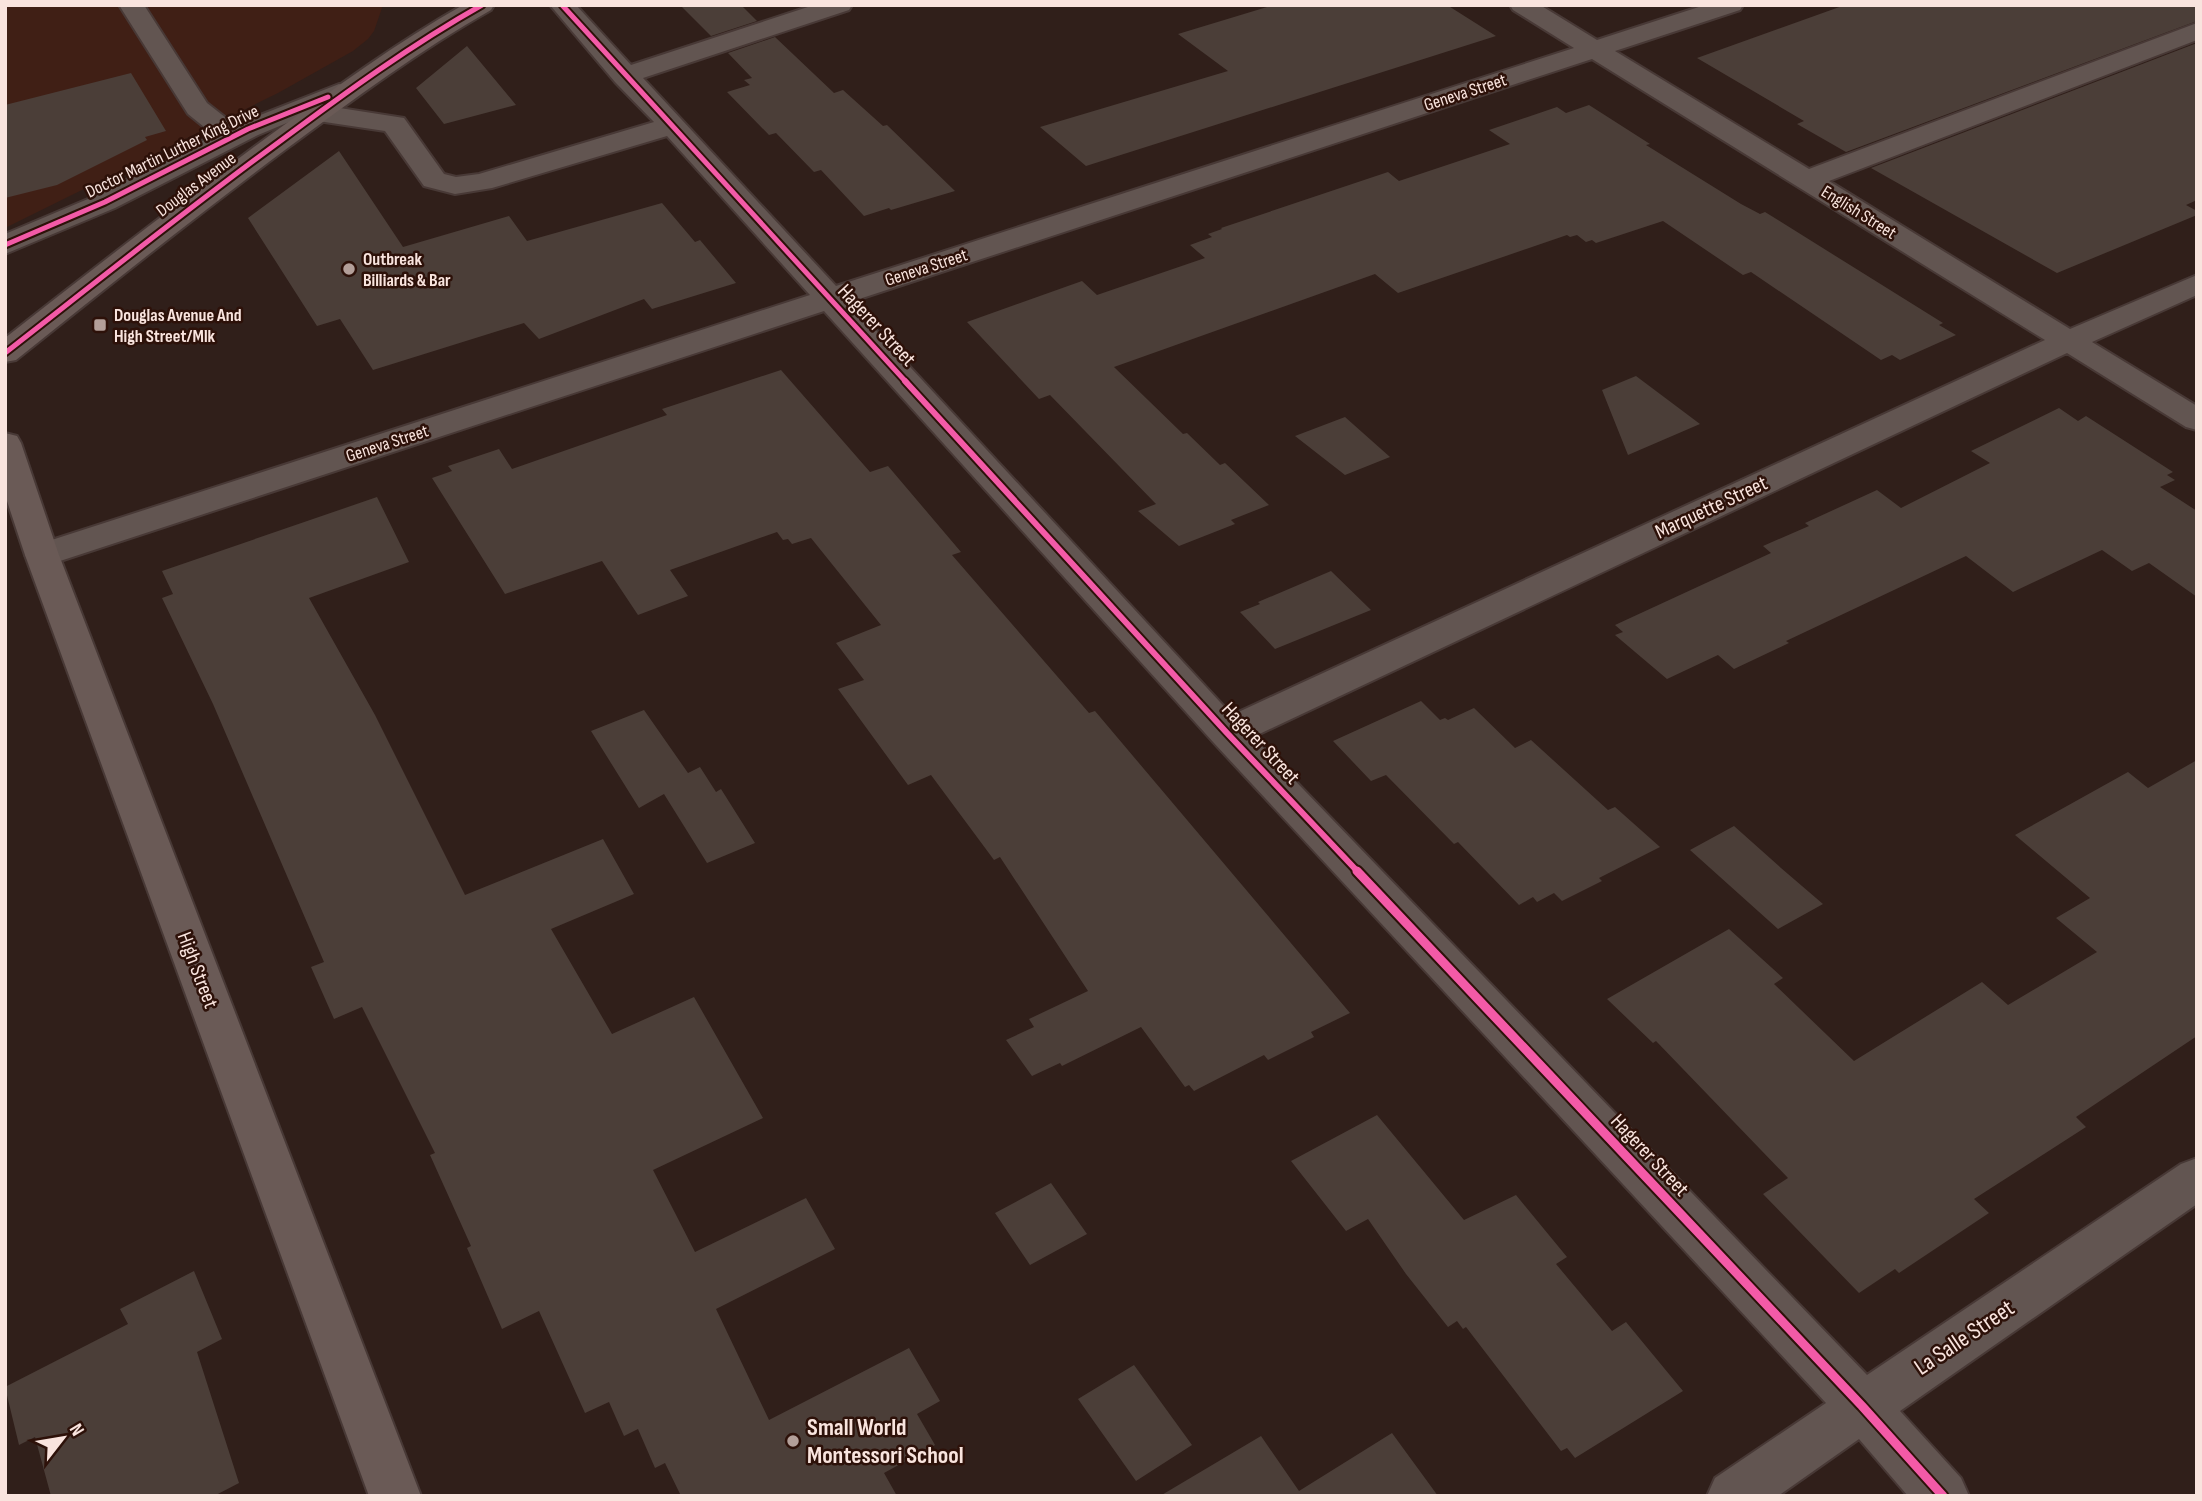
<svg xmlns="http://www.w3.org/2000/svg" width="2202" height="1501" viewBox="0 0 2202 1501" font-family="'Sofia Sans Condensed',sans-serif">
  <style>
    .built { fill: #401f15 }
    .building { fill: #4b3e38 }
    .lines { fill: none; stroke-linecap: round; stroke-linejoin: round }
    .minor-casing { stroke: #483936; stroke-width: 4 }
    .major-casing { stroke: #483936; stroke-width: 4 }
    .minor { fill: #625551; fill-rule: evenodd }
    .major { fill: #6a5a56; fill-rule: evenodd }
    .cycleway-far2-casing { stroke: #2d1109; stroke-width: 9 }
    .cycleway-far1-casing { stroke: #2d1109; stroke-width: 10 }
    .cycleway-casing { stroke: #2d1109; stroke-width: 13 }
    .cycleway-far2 { stroke: #f35aa7; stroke-width: 5 }
    .cycleway-far1 { stroke: #f35aa7; stroke-width: 6 }
    .cycleway { stroke: #f35aa7; stroke-width: 9 }
    .poi-dot { fill: #b39f99; stroke: #2d1109; stroke-width: 2.5 }
    .labels { text-anchor: middle; stroke-width: 5; stroke-linejoin: round; paint-order: stroke }
    .far-street-label { font-size: 18px; fill: #f9e4de; stroke: #2d1109 }
    .far-poi-label { font-size: 18px; font-weight: bold; fill: #f9e4de; stroke: #2d1109; text-anchor: start }
    .street-label { font-size: 21px; fill: #f9e4de; stroke: #2d1109 }
    .near-street-label { font-size: 24px; fill: #f9e4de; stroke: #2d1109 }
    .near-poi-label { font-size: 24px; font-weight: bold; fill: #f9e4de; stroke: #2d1109; text-anchor: start }
  </style>
  <rect width="100%" height="100%" fill="#301f1a"/>
  <path class="built" d="M 5,5 L 383,5 L 374,31 L 368,39 L 353,51 L 278,93 L 5,228 Z"/>
  <path class="building" d="M 680,5 L 741,5 L 757,21 L 711,36 Z
    M 1274,5 L 1447,5 L 1496,36 L 1086,166 L 1040,127 L 1228,71 L 1178,34 Z
    M 1845,5 L 2197,5 L 2197,21 L 1846,152 L 1797,124 L 1804,121 L 1697,58 Z
    M 775,37 L 834,93 L 843,90 L 883,126 L 887,125 L 955,191 L 891,210 L 889,208 L 864,216 L 821,170 L 814,172 L 776,133 L 769,135 L 727,92 L 750,85 L 744,80 L 752,78 L 728,53 Z
    M 2197,43 L 2197,200 L 2186,205 L 2197,211 L 2197,215 L 2057,273 L 1871,168 Z
    M 467,46 L 516,105 L 444,124 L 416,88 Z
    M 131,73 L 166,131 L 145,137 L 147,140 L 57,185 L 5,198 L 5,105 Z
    M 1589,105 L 1650,144 L 1646,145 L 1741,204 L 1760,214 L 1765,212 L 1943,323 L 1939,325 L 1956,335 L 1900,360 L 1892,355 L 1881,360 L 1751,272 L 1743,275 L 1663,221 L 1596,243 L 1592,240 L 1586,242 L 1577,235 L 1570,237 L 1567,235 L 1398,293 L 1375,274 L 1114,367 L 1183,434 L 1187,433 L 1220,465 L 1225,463 L 1269,505 L 1231,520 L 1235,524 L 1179,546 L 1138,511 L 1156,504 L 1050,395 L 1039,399 L 967,322 L 1082,281 L 1097,295 L 1205,258 L 1190,245 L 1212,237 L 1208,234 L 1222,229 L 1221,228 L 1388,172 L 1399,181 L 1510,144 L 1489,130 L 1557,107 L 1566,113 Z
    M 339,151 L 403,247 L 509,216 L 527,241 L 662,203 L 695,242 L 700,240 L 736,283 L 652,309 L 644,299 L 539,339 L 524,323 L 373,370 L 340,319 L 317,326 L 248,218 Z
    M 781,370 L 870,472 L 888,466 L 961,552 L 952,555 L 1089,713 L 1095,711 L 1350,1013 L 1311,1032 L 1314,1037 L 1268,1060 L 1264,1055 L 1194,1091 L 1189,1085 L 1185,1087 L 1141,1027 L 1062,1066 L 1060,1063 L 1032,1076 L 1006,1040 L 1034,1027 L 1029,1019 L 1088,991 L 1000,857 L 994,860 L 931,775 L 908,785 L 838,689 L 864,680 L 836,643 L 881,625 L 811,538 L 792,544 L 788,539 L 783,540 L 777,532 L 670,570 L 688,596 L 638,615 L 602,561 L 505,594 L 432,478 L 452,471 L 448,466 L 499,449 L 512,469 L 667,415 L 662,409 Z
    M 1636,376 L 1700,424 L 1628,455 L 1602,390 Z
    M 2059,408 L 2078,421 L 2086,416 L 2173,472 L 2167,475 L 2175,480 L 2160,487 L 2197,511 L 2197,597 L 2149,563 L 2132,571 L 2102,550 L 2013,592 L 1966,556 L 1786,641 L 1789,643 L 1734,669 L 1718,655 L 1667,679 L 1615,635 L 1623,632 L 1615,625 L 1771,553 L 1763,546 L 1809,526 L 1805,523 L 1877,490 L 1901,508 L 1990,463 L 1971,451 Z
    M 1345,417 L 1390,457 L 1345,475 L 1295,436 Z
    M 377,497 L 409,562 L 309,598 L 375,715 L 465,895 L 603,839 L 634,894 L 551,929 L 612,1034 L 694,997 L 763,1118 L 653,1170 L 695,1252 L 806,1198 L 835,1249 L 716,1309 L 769,1420 L 909,1348 L 940,1401 L 917,1414 L 935,1445 L 884,1473 L 897,1496 L 681,1496 L 665,1463 L 655,1468 L 638,1429 L 624,1436 L 609,1402 L 585,1413 L 539,1311 L 502,1329 L 467,1248 L 471,1246 L 430,1155 L 435,1153 L 362,1007 L 334,1019 L 311,967 L 324,962 L 213,704 L 162,598 L 173,594 L 162,571 Z
    M 1331,571 L 1371,610 L 1275,649 L 1240,612 L 1260,604 L 1258,602 Z
    M 1421,701 L 1440,720 L 1445,718 L 1448,720 L 1474,708 L 1515,748 L 1531,740 L 1608,810 L 1615,807 L 1660,847 L 1599,878 L 1602,881 L 1562,901 L 1554,893 L 1537,902 L 1533,897 L 1519,905 L 1458,842 L 1454,844 L 1386,775 L 1371,781 L 1333,741 Z
    M 644,710 L 688,773 L 700,767 L 716,792 L 721,789 L 755,843 L 707,863 L 664,794 L 639,808 L 591,731 Z
    M 2197,760 L 2197,1036 L 2076,1117 L 2086,1127 L 1974,1199 L 1989,1213 L 1899,1273 L 1895,1269 L 1859,1293 L 1763,1194 L 1788,1178 L 1656,1041 L 1653,1043 L 1607,999 L 1729,929 L 1783,978 L 1774,984 L 1854,1061 L 1982,982 L 2008,1005 L 2097,952 L 2056,918 L 2090,898 L 2015,835 L 2128,772 L 2148,788 Z
    M 1734,826 L 1781,868 L 1823,904 L 1778,929 L 1690,850 Z
    M 1377,1115 L 1464,1220 L 1516,1195 L 1567,1257 L 1556,1264 L 1612,1331 L 1626,1322 L 1683,1391 L 1575,1458 L 1567,1448 L 1561,1451 L 1466,1327 L 1463,1329 L 1457,1321 L 1448,1327 L 1406,1274 L 1368,1219 L 1346,1231 L 1291,1161 Z
    M 1051,1183 L 1087,1234 L 1030,1265 L 995,1213 Z
    M 194,1271 L 222,1339 L 197,1352 L 239,1483 L 214,1496 L 51,1496 L 35,1437 L 19,1445 L 5,1387 L 128,1324 L 120,1309 Z
    M 1134,1365 L 1192,1445 L 1136,1481 L 1078,1399 Z
    M 1392,1433 L 1438,1496 L 1160,1496 L 1261,1436 L 1299,1491 Z"/>
  <g class="lines">
    <defs>
      <path id="minor" d="M 119,5 L 144,5 L 207,103 L 235,125 L 339,84 L 348,86 L 352,92 L 348,98 L 327,106 L 404,118 L 444,174 L 456,177 L 479,174 L 654,122 L 615,82 L 550,5 L 576,5 L 631,65 L 814,5 L 852,5 L 849,10 L 643,78 L 836,286 L 1574,48 L 1513,10 L 1510,5 L 1540,5 L 1597,40 L 1705,5 L 1743,5 L 1740,10 L 1615,51 L 1809,169 L 2197,23 L 2197,40 L 1829,181 L 2070,329 L 2197,275 L 2197,295 L 2092,342 L 2197,406 L 2197,430 L 2186,427 L 2067,353 L 1253,737 L 1867,1375 L 2181,1164 L 2197,1158 L 2197,1204 L 1900,1411 L 1961,1478 L 1969,1496 L 1908,1496 L 1859,1439 L 1778,1496 L 1707,1496 L 1715,1478 L 1826,1403 L 1214,743 L 824,311 L 54,563 L 42,566 L 30,563 L 25,555 L 30,547 L 810,295 L 667,136 L 492,188 L 455,194 L 424,186 L 385,131 L 318,121 L 309,119 L 306,115 L 258,135 L 115,208 L 5,254 L 5,234 L 95,196 L 214,135 L 188,114 ZM 1592,59 L 2045,340 L 1232,715 L 850,302 Z"/>
      <path id="major" d="M 463,5 L 494,5 L 491,10 C 420,50 354,99 289,147 C 196,216 106,288 16,360 L 5,362 L 5,338 C 94,268 182,200 273,133 C 335,88 396,43 463,5 Z
        M 5,433 L 17,436 L 21,443 L 59,555 L 421,1496 L 369,1496 L 25,555 L 5,495 Z"/>
    </defs>
    <use href="#minor" class="minor-casing"/>
    <use href="#major" class="major-casing"/>
    <use href="#minor" class="minor"/>
    <use href="#major" class="major"/>
    <defs>
      <path id="cycleway-far2" d="M 562,5 L 907,383
        M 5,245 L 105,202 L 248,129 L 328,97
        M 5,353 C 96,282 186,210 279,142 C 345,93 411,45 482,5"/>
      <path id="cycleway-far1" d="M 905,381 L 1227,733 L 1359,873"/>
      <path id="cycleway" d="M 1357,871 L 1862,1406 L 1943,1496"/>
    </defs>
    <use href="#cycleway-far2" class="cycleway-far2-casing"/>
    <use href="#cycleway-far1" class="cycleway-far1-casing"/>
    <use href="#cycleway" class="cycleway-casing"/>
    <use href="#cycleway-far2" class="cycleway-far2"/>
    <use href="#cycleway-far1" class="cycleway-far1"/>
    <use href="#cycleway" class="cycleway"/>
  </g>
  <g class="poi-dot">
    <circle cx="349" cy="269" r="7"/>
    <rect x="93" y="318" width="14" height="14" rx="3.5"/>
    <circle cx="793" cy="1441" r="7"/>
  </g>
  <g class="labels">
    <g class="far-street-label">
      <text transform="translate(1465 92) rotate(-18)" y="6">Geneva Street</text>
      <text transform="translate(172 151) rotate(-26)" y="6">Doctor Martin Luther King Drive</text>
      <text transform="translate(196 184) rotate(-37)" y="6">Douglas Avenue</text>
      <text transform="translate(1859 212) rotate(32)" y="6">English Street</text>
      <text transform="translate(926 267) rotate(-18)" y="6">Geneva Street</text>
      <text transform="translate(387 443) rotate(-18)" y="6">Geneva Street</text>
    </g>
    <g class="far-poi-label">
      <text x="363" y="265">Outbreak<tspan x="363" dy="21">Billiards &amp; Bar</tspan></text>
      <text x="114" y="321">Douglas Avenue And<tspan x="114" dy="21">High Street/Mlk</tspan></text>
    </g>
    <g class="street-label">
      <text transform="translate(877 325) rotate(47)" y="7">Hagerer Street</text>
      <text transform="translate(1711 507) rotate(-25)" y="7">Marquette Street</text>
      <text transform="translate(1261 743) rotate(47)" y="7">Hagerer Street</text>
      <text transform="translate(198 970) rotate(69)" y="7">High Street</text>
      <text transform="translate(1650 1155) rotate(47)" y="7">Hagerer Street</text>
    </g>
    <g class="near-street-label">
      <text transform="translate(1964 1337) rotate(-34)" y="8">La Salle Street</text>
    </g>
    <g class="near-poi-label">
      <text x="807" y="1435">Small World<tspan x="807" dy="28">Montessori School</tspan></text>
    </g>
  </g>
  <rect width="2202" height="1501" fill="none" stroke="#f9e4de" stroke-width="14"/>
  <g transform="translate(63 1438) rotate(59)" stroke="#2d1109" stroke-width="5" paint-order="stroke">
  <path d="M0-5L12 26L0 18L-12 26Z" fill="#f9e4de"/>
  <text y="-10" font-size="19" font-weight="bold" text-anchor="middle" fill="#f9e4de">N</text>
  </g>
</svg>
